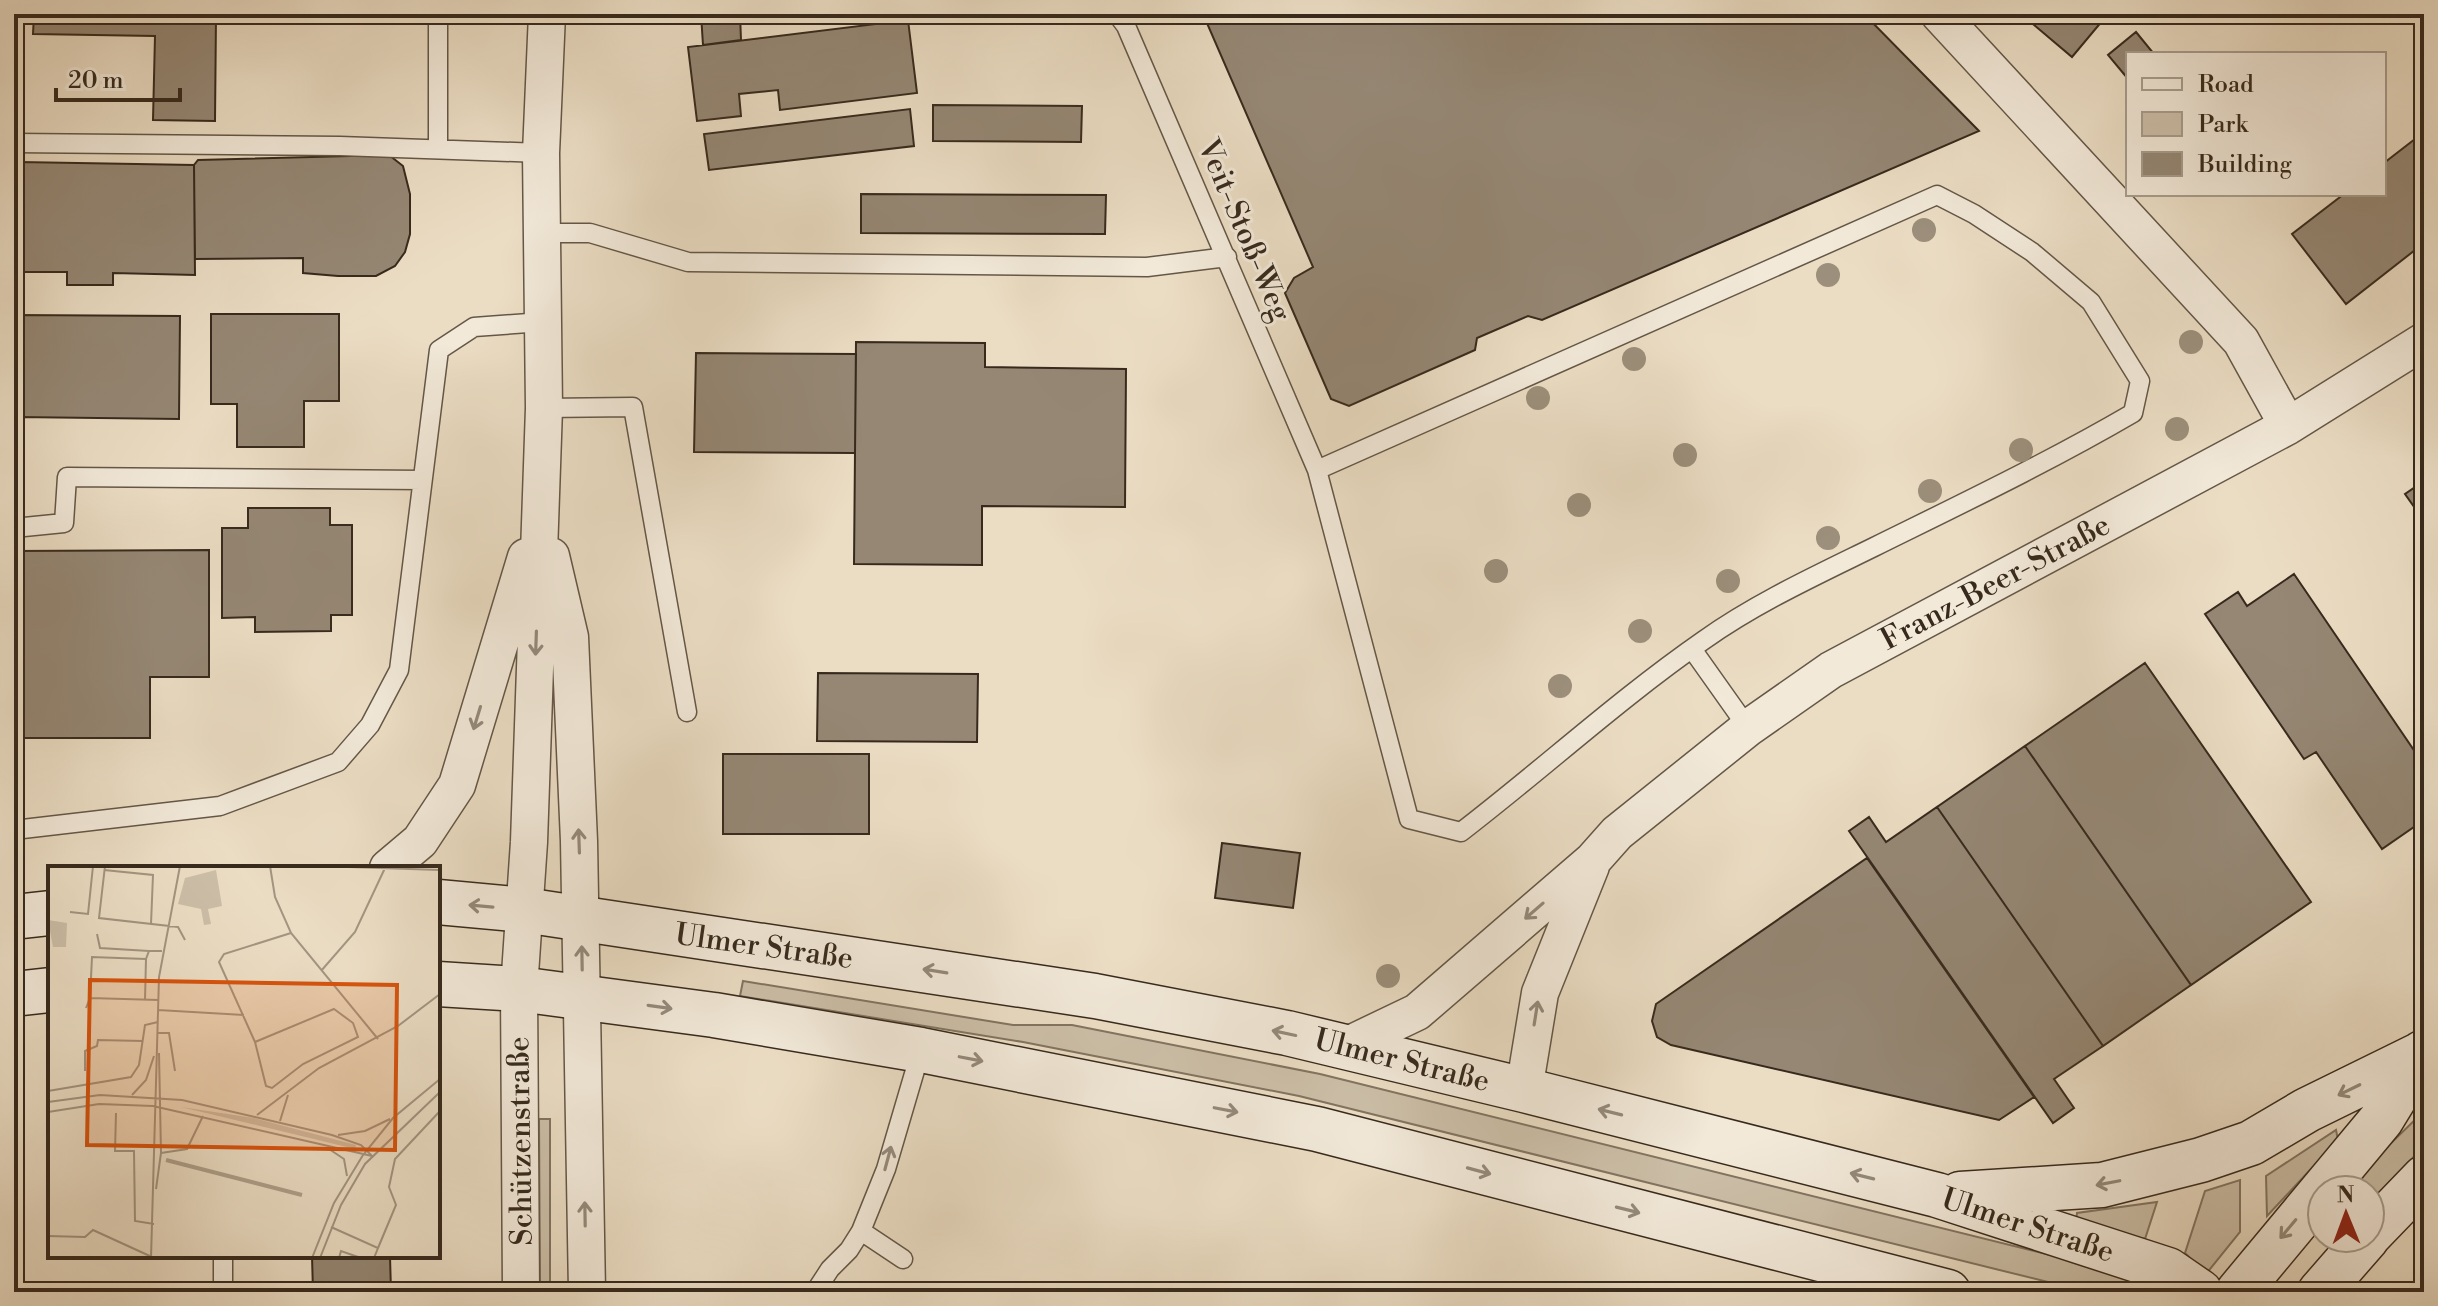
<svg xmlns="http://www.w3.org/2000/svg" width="2438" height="1306" viewBox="0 0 2438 1306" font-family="'Libre Bodoni',serif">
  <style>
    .green { fill: #ccbfa8; stroke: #827462; stroke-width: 2 }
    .building { fill: #958774; stroke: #372a1d; stroke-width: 2 }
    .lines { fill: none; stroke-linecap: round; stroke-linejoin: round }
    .service-casing { stroke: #645747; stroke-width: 21 }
    .minor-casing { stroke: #645747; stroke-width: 39 }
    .secondary-casing { stroke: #372a1d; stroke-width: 47 }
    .service { stroke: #f2e9d9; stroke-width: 18 }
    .minor { stroke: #f2e9d9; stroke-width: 36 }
    .secondary { stroke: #f2e9d9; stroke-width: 44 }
    .tree { fill: #9c8f7b }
    .oneway { stroke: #948a7b }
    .labels { text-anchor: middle; stroke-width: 6; stroke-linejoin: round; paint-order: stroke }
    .street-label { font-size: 30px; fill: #372a1d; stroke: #f2e9d9 }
    .inset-river { fill: none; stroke: #aea08b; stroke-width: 4 }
    .inset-road { fill: none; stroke: #a39581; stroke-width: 2 }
    .view { fill: #d6540e; fill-opacity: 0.15; stroke: #d6540e; stroke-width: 4 }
    .inset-edge { fill: none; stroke: #372a1d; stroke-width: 4 }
  </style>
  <rect width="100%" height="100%" fill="#ebddc4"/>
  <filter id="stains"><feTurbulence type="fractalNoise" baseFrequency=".0025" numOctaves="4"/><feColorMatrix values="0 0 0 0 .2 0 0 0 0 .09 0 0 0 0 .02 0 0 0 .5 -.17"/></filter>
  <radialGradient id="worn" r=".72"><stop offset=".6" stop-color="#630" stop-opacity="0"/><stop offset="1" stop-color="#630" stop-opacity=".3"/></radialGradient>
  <path class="green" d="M 743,981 L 1013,1025 L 1072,1025 L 1320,1074 L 2131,1275 L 2126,1292 L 2088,1292 L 1299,1096 L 1023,1042 L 740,996 Z
    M 2424,1111 L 2424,1146 L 2370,1203 L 2370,1190 L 2348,1190 L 2386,1148 Z
    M 539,1119 L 550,1119 L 550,1292 L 540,1292 Z
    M 2336,1130 L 2338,1140 L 2267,1216 L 2266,1176 Z
    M 2240,1180 L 2240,1232 L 2206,1274 L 2185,1253 L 2205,1191 Z
    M 2157,1202 L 2145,1239 L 2076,1223 L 2077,1213 Z"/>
  <path class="building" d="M 34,14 L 370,14 L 368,16 L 216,16 L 215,121 L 153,120 L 155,36 L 33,34 Z
    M 701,14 L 740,14 L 741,40 L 703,45 Z
    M 1203,14 L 1864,14 L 1979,131 L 1542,320 L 1528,316 L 1477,338 L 1475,350 L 1349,406 L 1331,399 L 1285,293 L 1294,278 L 1313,267 Z
    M 2021,14 L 2108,14 L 2072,57 Z
    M 908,20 L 917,93 L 780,110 L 778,90 L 739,94 L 741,116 L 697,121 L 688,47 Z
    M 2136,32 L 2154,54 L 2128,54 L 2128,79 L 2108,55 Z
    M 933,105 L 1082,106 L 1081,142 L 933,141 Z
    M 910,109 L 914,146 L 709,170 L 704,134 Z
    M 2424,132 L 2424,243 L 2346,304 L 2292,234 L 2344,194 L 2384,194 L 2384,163 Z
    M 389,155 L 403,166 L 410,194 L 410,234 L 405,252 L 395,266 L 376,276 L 338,276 L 303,273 L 303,258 L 195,259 L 194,165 L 198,160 Z
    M 19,162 L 194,165 L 195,275 L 113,273 L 113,285 L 67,285 L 67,272 L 17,272 Z
    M 861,194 L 1106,195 L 1105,234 L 861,233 Z
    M 211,314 L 339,314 L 339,401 L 304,401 L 304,447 L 237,447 L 237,404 L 211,404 Z
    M 14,315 L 180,316 L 179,419 L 17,417 L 16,516 Z
    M 856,342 L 985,343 L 985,367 L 1126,369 L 1125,507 L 982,506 L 982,565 L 854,564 Z
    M 696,353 L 856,354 L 855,453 L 694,452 Z
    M 2424,481 L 2424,521 L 2405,494 Z
    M 248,508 L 330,508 L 330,525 L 352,525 L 352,615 L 331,615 L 331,631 L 255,632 L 255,617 L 222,618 L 222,528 L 248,528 Z
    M 209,550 L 209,677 L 150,677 L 150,738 L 14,738 L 14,551 Z
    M 2294,574 L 2424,765 L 2424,820 L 2382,849 L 2316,752 L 2304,759 L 2205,614 L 2238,592 L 2247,606 Z
    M 2145,663 L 2311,902 L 2191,985 L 2025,746 Z
    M 818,673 L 978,674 L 977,742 L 817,741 Z
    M 2025,746 L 2191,985 L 2103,1046 L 1937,807 Z
    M 723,754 L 869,754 L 869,834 L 723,834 Z
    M 1937,807 L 2103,1046 L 2054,1079 L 2074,1108 L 2053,1123 L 1849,831 L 1869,817 L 1886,842 Z
    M 1222,843 L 1300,853 L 1293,908 L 1215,898 Z
    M 1867,858 L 2034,1097 L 1999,1120 L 1671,1045 L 1657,1037 L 1652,1021 L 1656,1004 Z
    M 312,1256 L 390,1256 L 391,1292 L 313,1292 Z"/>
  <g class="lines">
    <defs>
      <path id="service" d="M 1117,14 L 1126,26 L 1317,470
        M 14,143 L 340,146 L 541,153
        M 438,149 L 438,14
        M 1937,195 L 1974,214 L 2032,252 L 2091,302 L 2140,381 L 2133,413 C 2049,462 1961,504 1874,547 C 1817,575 1756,603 1704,640 C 1619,699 1543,769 1461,832 L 1409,819 L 1317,470 Z
        M 541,233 L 590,233 L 688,262 L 1147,267 L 1227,257
        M 544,408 L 633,407 L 687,712
        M 14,528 L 64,523 L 67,477 L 422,480
        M 1692,649 L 1748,728
        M 14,830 L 220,806 L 338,762 L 370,725 L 399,670 L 439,350 L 474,327 L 542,322
        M 861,1231 L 903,1259
        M 223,1292 L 223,1256
        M 815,1292 L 830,1269 L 849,1250 L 861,1231 L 886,1169 L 921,1050"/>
      <path id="minor" d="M 1939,14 L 2241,341 L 2288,426
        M 551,556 L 570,637 L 579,841 L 587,1292
        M 388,868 L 420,841 L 457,785 L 526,557
        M 1346,1046 L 1417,1012 L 1593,860 L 1617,833 L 1748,728 L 1831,670 L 2288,426 L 2424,341
        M 1524,1090 L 1540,993 L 1591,866
        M 521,1292 L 519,989 L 529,842 L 544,408 L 541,153 L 547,14"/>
      <path id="secondary" d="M 438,902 L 524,910 L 1095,996 L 1287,1033 L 1524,1090 L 1937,1195 L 2168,1270 L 2200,1292
        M 14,917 L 50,913
        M 438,984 L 519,989 L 714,1015 L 921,1050 L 1317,1129 L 1948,1292
        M 14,994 L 50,990
        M 1960,1194 L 2102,1185 L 2201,1160 L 2251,1143 L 2307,1110 L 2419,1055
        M 2370,1234 L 2424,1178
        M 2238,1292 L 2381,1120 L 2422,1053
        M 2320,1292 L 2367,1238"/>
    </defs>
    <use href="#service" class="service-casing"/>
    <use href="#minor" class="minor-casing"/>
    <use href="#secondary" class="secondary-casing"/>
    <use href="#service" class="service"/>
    <use href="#minor" class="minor"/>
    <use href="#secondary" class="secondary"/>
  </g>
  <g class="tree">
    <circle cx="1924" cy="230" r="12"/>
    <circle cx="1828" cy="275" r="12"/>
    <circle cx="2191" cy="342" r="12"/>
    <circle cx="1634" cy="359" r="12"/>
    <circle cx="1538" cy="398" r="12"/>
    <circle cx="2177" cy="429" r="12"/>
    <circle cx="2021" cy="450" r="12"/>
    <circle cx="1685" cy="455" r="12"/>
    <circle cx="1930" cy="491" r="12"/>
    <circle cx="1579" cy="505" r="12"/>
    <circle cx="1828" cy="538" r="12"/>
    <circle cx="1496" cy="571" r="12"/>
    <circle cx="1728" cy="581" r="12"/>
    <circle cx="1640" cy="631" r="12"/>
    <circle cx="1560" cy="686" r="12"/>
    <circle cx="1388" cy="976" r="12"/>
  </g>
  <defs><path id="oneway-shaft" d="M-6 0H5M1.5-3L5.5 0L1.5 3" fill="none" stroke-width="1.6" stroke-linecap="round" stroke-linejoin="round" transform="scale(2)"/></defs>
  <g class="oneway">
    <use href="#oneway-shaft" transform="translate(536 643) rotate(92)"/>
    <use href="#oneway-shaft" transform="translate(477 718) rotate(107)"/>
    <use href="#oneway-shaft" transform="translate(579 841) rotate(-92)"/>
    <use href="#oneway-shaft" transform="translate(481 906) rotate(-175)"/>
    <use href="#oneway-shaft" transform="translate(1534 911) rotate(139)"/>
    <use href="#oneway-shaft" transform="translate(582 958) rotate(-91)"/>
    <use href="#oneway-shaft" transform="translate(935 971) rotate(-171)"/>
    <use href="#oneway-shaft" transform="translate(660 1007) rotate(8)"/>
    <use href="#oneway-shaft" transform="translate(1536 1013) rotate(-81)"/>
    <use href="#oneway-shaft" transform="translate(1284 1033) rotate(-168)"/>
    <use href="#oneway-shaft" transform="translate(971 1059) rotate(11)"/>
    <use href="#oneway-shaft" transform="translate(2349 1090) rotate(154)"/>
    <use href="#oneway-shaft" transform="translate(1226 1110) rotate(11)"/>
    <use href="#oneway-shaft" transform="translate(1610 1112) rotate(-166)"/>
    <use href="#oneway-shaft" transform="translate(888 1158) rotate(-75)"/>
    <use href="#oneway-shaft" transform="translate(1479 1171) rotate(15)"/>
    <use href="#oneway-shaft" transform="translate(1862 1176) rotate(-166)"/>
    <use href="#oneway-shaft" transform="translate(2108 1183) rotate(169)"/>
    <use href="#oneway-shaft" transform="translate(1628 1210) rotate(14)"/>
    <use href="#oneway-shaft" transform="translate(585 1214) rotate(-91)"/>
    <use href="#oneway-shaft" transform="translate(2288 1229) rotate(130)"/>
  </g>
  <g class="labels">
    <g class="street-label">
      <text transform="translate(1245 230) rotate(67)" y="10">Veit-Stoß-Weg</text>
      <text transform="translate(1995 582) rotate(-28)" y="10">Franz-Beer-Straße</text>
      <text transform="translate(764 946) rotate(8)" y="10">Ulmer Straße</text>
      <text transform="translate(1402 1060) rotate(14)" y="10">Ulmer Straße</text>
      <text transform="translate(520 1141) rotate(-91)" y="10">Schützenstraße</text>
      <text transform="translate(2028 1225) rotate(18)" y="10">Ulmer Straße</text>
    </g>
  </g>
  <g transform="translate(48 866)">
    <rect width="392" height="392" fill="#ebddc4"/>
    <path d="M 168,4 L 174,40 L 160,43 L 163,58 L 156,59 L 153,43 L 130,38 L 137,12 ZM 0,54 L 19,57 L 18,81 L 5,81 ZM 133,241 L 206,252 L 308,279 L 307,283 Z" fill="#ccbfa8"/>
    <path class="inset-river" d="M 118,294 L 254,329"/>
    <path class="inset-road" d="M 57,0 L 51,52 L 130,61 L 137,74M 222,0 L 227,31 L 243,67 L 330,173M 270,0 L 392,4M 56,4 L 105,9 L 103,58M 22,46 L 40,48 L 45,0M 49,68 L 52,82 L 101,85M 273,105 L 307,66 L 337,2M 42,132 L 44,91 L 98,93M 97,134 L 98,93 L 101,85 L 114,85M 38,142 L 42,132 L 110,134M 286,143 L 305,157 L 310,171 L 255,198 L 224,222 L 218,220 L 207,176 ZM 110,144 L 196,149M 110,167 L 121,167 L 127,205M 207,176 L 171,96 L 176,88 L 243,67M 37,205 L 37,185 L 49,180 L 50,174 L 94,175M 0,225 L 83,211 L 91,199 L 97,159 L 110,156M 84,229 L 98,214 L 106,190M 0,236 L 52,229 L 134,234 L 284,269 L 313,279 L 324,290M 0,246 L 51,238 L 105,240 L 324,290M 68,247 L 67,285 L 86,285 L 87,355 L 106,358M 209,249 L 271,202 L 350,160 L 392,128M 232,255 L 240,229M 0,268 L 0,323M 290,269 L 317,265 L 342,253M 281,283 L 296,293 L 299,310M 113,287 L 139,283 L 155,250M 108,323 L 113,287 L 111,187M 283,361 L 330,382 L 326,392M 0,370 L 37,371 L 45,364 L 104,391M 330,382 L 348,339 L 341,321 L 347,293 L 392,245M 103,392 L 111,111 L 132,0M 264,392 L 286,337 L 315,289 L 345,252 L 392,213M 272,392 L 293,339 L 317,298 L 392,226M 291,392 L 293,385 L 313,392"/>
    <path class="view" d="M 42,114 L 349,119 L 347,284 L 39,279 Z"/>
    <rect width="392" height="392" class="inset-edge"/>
  </g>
  <rect width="2438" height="1306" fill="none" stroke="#ebddc4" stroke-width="48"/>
  <rect x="16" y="16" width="2406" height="1274" fill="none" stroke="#372a1d" stroke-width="4"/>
  <rect x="24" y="24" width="2390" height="1258" fill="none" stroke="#372a1d" stroke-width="2"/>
  <rect x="2126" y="52" width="260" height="144" fill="#f2e9d9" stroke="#a79d8e" stroke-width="2"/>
  <rect x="2142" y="78" width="40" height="12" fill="#f2e9d9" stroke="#a79d8e" stroke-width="2"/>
  <text x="2198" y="92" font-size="24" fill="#372a1d">Road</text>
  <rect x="2142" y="112" width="40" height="24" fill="#ccbfa8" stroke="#a79d8e" stroke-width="2"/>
  <text x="2198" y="132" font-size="24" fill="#372a1d">Park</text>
  <rect x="2142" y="152" width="40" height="24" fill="#958774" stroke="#a79d8e" stroke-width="2"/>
  <text x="2198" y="172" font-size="24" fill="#372a1d">Building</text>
  <g transform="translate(2346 1214) rotate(359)"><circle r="38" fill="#f2e9d9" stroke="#a79d8e" stroke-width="2"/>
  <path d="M0-6L14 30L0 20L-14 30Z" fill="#8f2418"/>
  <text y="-12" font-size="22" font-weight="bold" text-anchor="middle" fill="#372a1d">N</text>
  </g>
  <path d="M56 88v12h124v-12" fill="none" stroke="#372a1d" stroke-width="4"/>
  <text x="68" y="88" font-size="24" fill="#372a1d" stroke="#f2e9d9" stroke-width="6" paint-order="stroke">20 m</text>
  <rect width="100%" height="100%" filter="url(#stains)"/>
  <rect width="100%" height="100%" fill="url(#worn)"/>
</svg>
